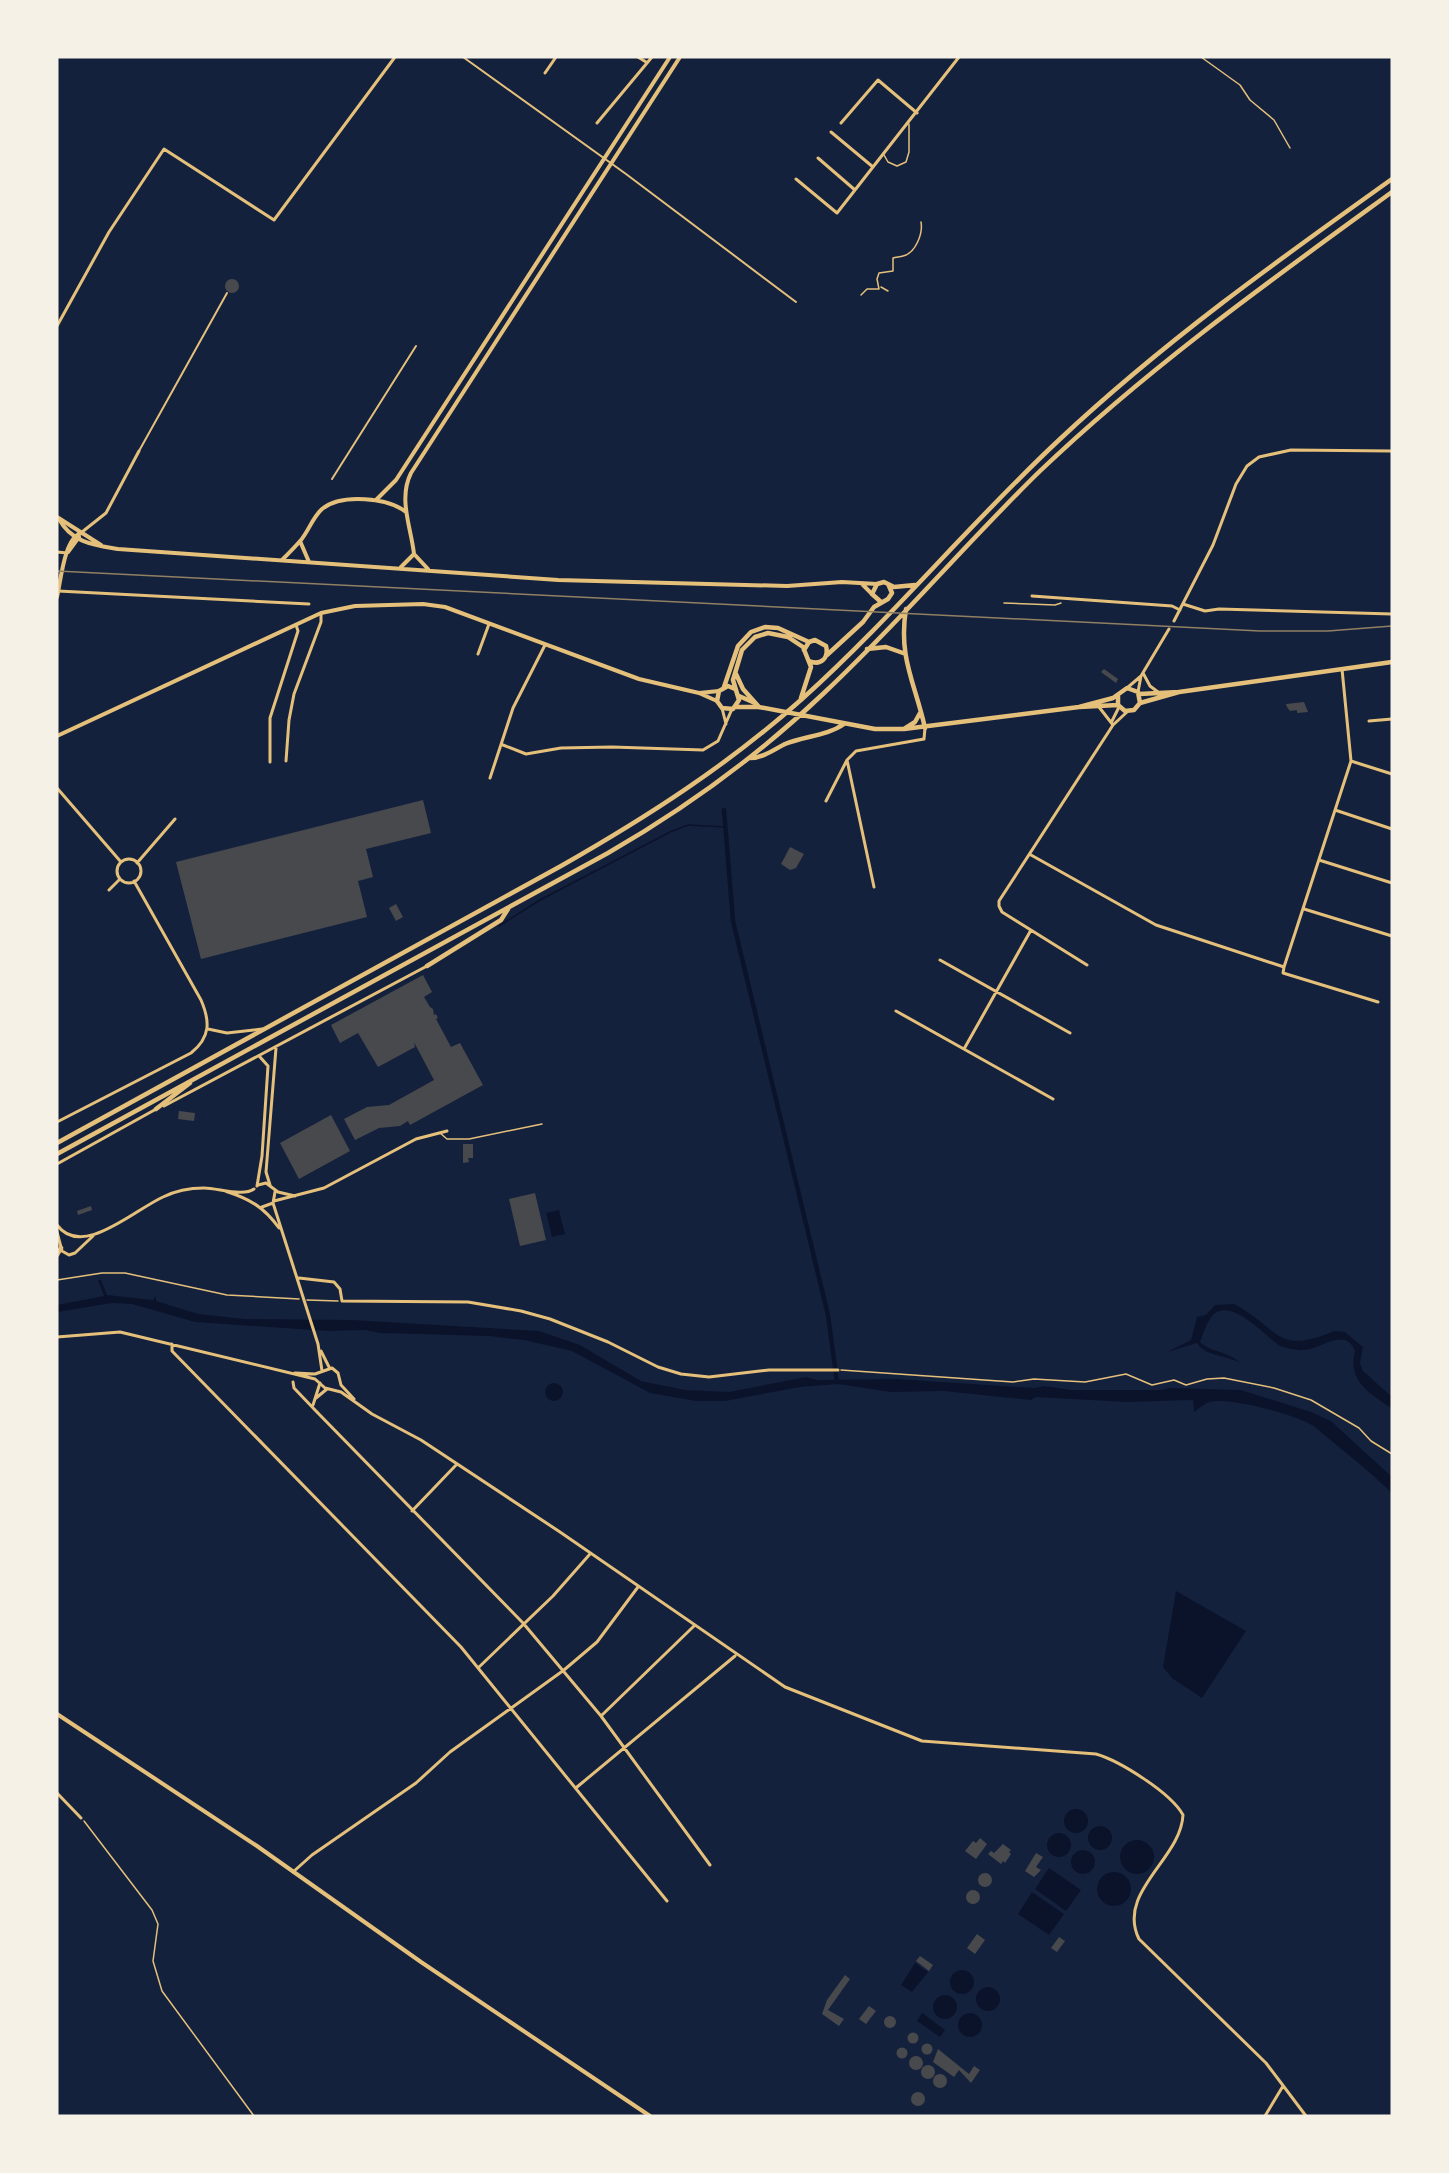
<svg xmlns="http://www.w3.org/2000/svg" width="1449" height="2173" viewBox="0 0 1449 2173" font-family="Ubuntu,sans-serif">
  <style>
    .water { fill: #0b132b }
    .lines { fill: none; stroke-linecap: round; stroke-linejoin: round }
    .stream { stroke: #0b132b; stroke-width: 1.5 }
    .canal { stroke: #0b132b; stroke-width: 4.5 }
    .building { fill: #48494c }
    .path { stroke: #e5c07b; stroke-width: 1.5 }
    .service { stroke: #e5c07b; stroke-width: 1.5 }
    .pedestrian { stroke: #e5c07b; stroke-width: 2 }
    .minor { stroke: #e5c07b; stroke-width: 3 }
    .tertiary { stroke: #e5c07b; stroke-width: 4 }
    .primary { stroke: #e5c07b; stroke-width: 4.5 }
    .rail { stroke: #918062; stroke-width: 1.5 }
  </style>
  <rect width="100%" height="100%" fill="#14213d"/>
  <path class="water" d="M 559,1210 L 565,1234 L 552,1237 L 546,1213 Z
    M 98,1280 L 101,1280 L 107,1295 L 153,1300 L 156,1296 L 156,1301 L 198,1314 L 245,1319 L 352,1320 L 539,1331 L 580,1345 L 641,1381 L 685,1390 L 729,1392 L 806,1377 L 817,1380 L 897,1379 L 1035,1388 L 1044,1386 L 1071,1390 L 1163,1390 L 1169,1388 L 1241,1390 L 1311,1412 L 1331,1421 L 1392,1477 L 1392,1493 C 1367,1469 1341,1449 1315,1427 C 1301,1416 1228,1396 1210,1402 C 1205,1403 1199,1409 1194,1412 L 1193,1400 L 1127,1402 L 1036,1397 L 1031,1400 L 944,1391 L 891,1392 L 838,1384 L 800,1387 L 725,1401 L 696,1401 L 650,1393 L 572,1351 L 524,1340 L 489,1336 L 380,1333 L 365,1330 L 328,1331 L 195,1322 L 132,1304 L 112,1303 L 57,1312 L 57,1305 L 104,1296 Z
    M 1234,1304 C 1280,1328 1275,1356 1334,1331 L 1345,1332 L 1363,1347 L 1360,1363 L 1363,1371 L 1392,1397 L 1392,1409 C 1370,1393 1347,1382 1355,1351 C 1344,1324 1318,1353 1298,1350 C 1291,1349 1281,1348 1276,1343 C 1263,1334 1230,1296 1212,1316 C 1207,1322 1203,1334 1200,1342 C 1209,1352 1229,1351 1240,1363 C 1227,1355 1206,1357 1197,1343 L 1167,1352 L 1191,1340 L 1197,1317 L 1206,1315 L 1215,1305 Z
    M545 1392a9 9 0 1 1 18 0a9 9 0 1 1-18 0Z
    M 1176,1591 L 1246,1631 L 1202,1698 L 1172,1678 L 1163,1667 Z
    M1064 1821a12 12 0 1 1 24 0a12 12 0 1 1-24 0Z
    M1088 1838a12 12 0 1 1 24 0a12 12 0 1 1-24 0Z
    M1047 1845a12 12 0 1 1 24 0a12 12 0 1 1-24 0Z
    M1120 1857a17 17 0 1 1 34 0a17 17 0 1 1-34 0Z
    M1071 1862a12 12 0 1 1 24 0a12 12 0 1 1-24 0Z
    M 1049,1868 L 1081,1890 L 1066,1911 L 1035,1889 Z
    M1097 1889a17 17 0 1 1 34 0a17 17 0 1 1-34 0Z
    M 1032,1892 L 1064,1914 L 1049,1935 L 1018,1914 Z
    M 915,1963 L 928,1972 L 912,1992 L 901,1985 Z
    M950 1982a12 12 0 1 1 24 0a12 12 0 1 1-24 0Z
    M976 1999a12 12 0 1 1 24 0a12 12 0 1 1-24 0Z
    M933 2007a12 12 0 1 1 24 0a12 12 0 1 1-24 0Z
    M 922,2013 L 945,2030 L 940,2037 L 917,2021 Z
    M958 2025a12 12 0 1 1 24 0a12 12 0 1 1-24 0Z"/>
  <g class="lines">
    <path class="stream" d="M 499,926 L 540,900 L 670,832 L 688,825 L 725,827"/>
    <path class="canal" d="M 724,810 L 733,921 L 828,1315 L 837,1382"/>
  </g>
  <path class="building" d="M225 286a7 7 0 1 1 14 0a7 7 0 1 1-14 0Z
    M 1104,669 L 1118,679 L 1116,683 L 1101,672 Z
    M 1304,702 L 1308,712 L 1297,713 L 1297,710 L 1290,711 L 1287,707 L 1286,704 Z
    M 423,800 L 431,833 L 366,849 L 373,877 L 358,881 L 367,917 L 201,959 L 176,862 Z
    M 790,847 L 804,854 L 796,868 L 790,870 L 781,864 Z
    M 396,904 L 403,917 L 396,921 L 389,908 Z
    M 423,975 L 432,992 L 424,997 L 430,1007 L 433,1009 L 434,1015 L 436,1014 L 438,1018 L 436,1019 L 451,1047 L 460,1043 L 483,1085 L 410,1125 L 408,1121 L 400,1126 L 379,1128 L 355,1140 L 344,1119 L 367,1107 L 389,1105 L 434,1080 L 414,1042 L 415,1047 L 378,1067 L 358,1033 L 340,1043 L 331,1025 Z
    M 179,1111 L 195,1113 L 194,1121 L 178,1119 Z
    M 331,1115 L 350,1151 L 299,1179 L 280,1143 Z
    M 463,1144 L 473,1144 L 473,1158 L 468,1158 L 469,1162 L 463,1163 Z
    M 535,1193 L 546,1240 L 520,1246 L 509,1199 Z
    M 91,1206 L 92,1210 L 78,1215 L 77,1211 Z
    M 980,1838 L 987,1844 L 976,1859 L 965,1851 L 973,1841 L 976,1843 Z
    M 1003,1844 L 1011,1850 L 1009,1852 L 1011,1854 L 1005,1863 L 1003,1861 L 1001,1864 L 988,1854 L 991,1851 L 994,1853 Z
    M 1036,1853 L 1043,1857 L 1036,1867 L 1041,1870 L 1034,1877 L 1025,1871 Z
    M978 1880a7 7 0 1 1 14 0a7 7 0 1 1-14 0Z
    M966 1897a7 7 0 1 1 14 0a7 7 0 1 1-14 0Z
    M 977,1934 L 985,1940 L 975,1954 L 967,1948 Z
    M 1059,1937 L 1065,1941 L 1057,1952 L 1051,1948 Z
    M 920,1956 L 933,1965 L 929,1971 L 916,1961 Z
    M 845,1975 L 850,1979 L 828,2010 L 844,2019 L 839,2026 L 822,2014 L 827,2000 Z
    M 869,2006 L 876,2011 L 866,2024 L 859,2019 Z
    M884 2022a6 6 0 1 1 12 0a6 6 0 1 1-12 0Z
    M907.5 2038a5.5 5.5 0 1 1 11 0a5.5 5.5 0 1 1-11 0Z
    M921.5 2049a5.5 5.5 0 1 1 11 0a5.5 5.5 0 1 1-11 0Z
    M896.5 2053a5.5 5.5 0 1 1 11 0a5.5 5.5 0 1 1-11 0Z
    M 938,2049 L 969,2074 L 974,2066 L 980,2070 L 971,2083 L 959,2070 L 954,2077 L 933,2062 Z
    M909 2063a7 7 0 1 1 14 0a7 7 0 1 1-14 0Z
    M921 2072a7 7 0 1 1 14 0a7 7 0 1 1-14 0Z
    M933 2081a7 7 0 1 1 14 0a7 7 0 1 1-14 0Z
    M911 2099a7 7 0 1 1 14 0a7 7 0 1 1-14 0Z"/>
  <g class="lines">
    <path class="path" d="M 1201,57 L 1240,85 L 1250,100 L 1274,120 L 1290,148
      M 881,287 L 888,291
      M 861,295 L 867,289 L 879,289 L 877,279 L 879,273 L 893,271 L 893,258 C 896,257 900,257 903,256 C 916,253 923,233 921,222
      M 1004,603 L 1055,605 L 1061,603
      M 57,1280 L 102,1273 L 125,1273 L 227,1295 L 299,1299
      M 307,1300 L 338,1301
      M 841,1370 L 1013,1382 L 1034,1379 L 1085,1382 L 1126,1374 L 1152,1385 L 1174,1380 L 1186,1385 L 1207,1379 L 1224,1378 L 1274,1388 L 1311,1400 L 1359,1428 L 1371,1441 L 1392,1454
      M 84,1821 L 152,1910 L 158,1924 L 153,1961 L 162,1991 L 254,2116"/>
    <path class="service" d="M 884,155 L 888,162 L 897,166 L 906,162 L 909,152 L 909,124
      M 440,1133 L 447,1139 L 469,1139 L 542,1124"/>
    <path class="pedestrian" d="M 463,57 L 626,174 L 796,302
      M 139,451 L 227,293
      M 332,479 L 416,346"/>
    <path class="minor" d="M 638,57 L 646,62
      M 545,73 L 556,57
      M 597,123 L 652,57
      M 841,123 L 878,80 L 917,113
      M 831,132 L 873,167
      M 818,158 L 855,190
      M 796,179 L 837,213 L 959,57
      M 57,326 L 109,232 L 164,149 L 274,220 L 395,57
      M 82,532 L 106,513 L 139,451
      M 57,552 L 67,553
      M 58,591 L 309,604
      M 1032,596 L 1172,606 L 1180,610
      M 1183,604 L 1205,611 L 1219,609 L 1392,614
      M 1174,621 L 1213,545 L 1236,484 L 1247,466 L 1259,457 L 1291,450 L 1392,451
      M 478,654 L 489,624
      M 1143,673 L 1150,686 L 1158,692
      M 1127,688 L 1141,676 L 1169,629
      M 1138,692 L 1141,676
      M 1099,707 L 1113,725
      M 722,708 L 726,724
      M 1112,721 L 1119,707
      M 1369,721 L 1392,719
      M 503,745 L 526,754 L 561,748 L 612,747 L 703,750 L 718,741 L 732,709
      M 286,761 L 289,720 L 294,694 L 321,622 L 321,613
      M 1351,761 L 1392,774
      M 270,762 L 270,718 L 298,631 L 296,625
      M 490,778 L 513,708 L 545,645
      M 57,788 L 121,862
      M 826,801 L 847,760
      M 1335,810 L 1392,829
      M 1031,855 L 1156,925 L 1284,967
      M117 871a12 12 0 1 1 24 0a12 12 0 1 1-24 0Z
      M 1319,860 L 1392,883
      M 137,863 L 175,819
      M 874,887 L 847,760 L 856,751 L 924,739 L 925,728
      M 109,890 L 120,879
      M 1304,909 L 1392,936
      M 940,960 L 1070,1033
      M 1087,965 L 1002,912 L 999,906 L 999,901 L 1113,725 L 1127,712
      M 1284,967 L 1351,761 L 1342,669
      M 1284,967 L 1283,973 L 1378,1002
      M 896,1011 L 1053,1099
      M 208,1029 L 227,1033 L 262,1029
      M 964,1049 L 1031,930
      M 164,1106 L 427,966
      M 57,1122 L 191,1053 C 211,1037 210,1021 201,1000 L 134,881
      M 57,1164 L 158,1108
      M 258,1185 L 266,1183 L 278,1192 L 295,1196
      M 270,1185 L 266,1172 L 276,1048
      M 257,1186 L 262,1156 L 268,1066 L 260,1057
      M 225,1191 C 250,1199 264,1207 279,1228
      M 274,1201 L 324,1188 L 416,1139 L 447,1131
      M 273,1203 L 318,1344 L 322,1371
      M 262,1207 L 273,1203 L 275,1192
      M 57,1225 C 82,1259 134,1210 163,1197 C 175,1191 190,1188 204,1188 C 218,1188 243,1197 254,1189
      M 57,1232 L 62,1251 L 69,1255 L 75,1253 L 93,1236
      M 299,1278 L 334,1282 L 340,1289 L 342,1301 L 468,1302 L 521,1311 L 550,1319 L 608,1342 L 658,1367 L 681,1374 L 709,1377 L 769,1370 L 838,1370
      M 57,1337 L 120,1332 L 315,1379 L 325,1388 L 341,1392 L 372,1414 L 421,1440 L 560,1532 L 785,1687 L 922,1741 L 1096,1754 C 1120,1761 1171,1793 1183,1815 C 1181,1859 1116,1892 1139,1939 L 1266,2063 L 1306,2116
      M 172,1344 L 172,1351 L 461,1647 L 667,1901
      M 321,1351 L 329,1367
      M 295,1373 L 315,1374 L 332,1368 L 338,1373 L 341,1385 L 354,1399
      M 293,1382 L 294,1388 L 315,1410 L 523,1623 L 601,1716 L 710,1865
      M 316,1398 L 327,1389
      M 313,1405 L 320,1383
      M 412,1511 L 457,1464
      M 478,1668 L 553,1596 L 590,1554
      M 601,1716 L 694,1626
      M 577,1787 L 735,1656
      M 57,1793 L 81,1818
      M 293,1872 L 312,1855 L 416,1783 L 450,1752 L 564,1670 L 597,1642 L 638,1587
      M 1265,2116 L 1283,2086"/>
    <path class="tertiary" d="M 376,500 L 396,480 L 670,57
      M 57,517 L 101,545
      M 59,519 C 72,543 94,545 118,549 L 558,580 L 787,586 L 842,582 L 877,584
      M 300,541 L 309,562
      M 68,552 L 79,537
      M 414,554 L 428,569
      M 282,560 C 289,553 295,547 301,540 C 309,530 313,517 322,509 C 342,493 388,498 406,512
      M 401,567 L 414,554 C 411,527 398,499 411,473 L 680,57
      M 862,584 L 872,594
      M 57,597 C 61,580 64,539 81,533
      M 699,693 L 719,691
      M 57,736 L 321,613 L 355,606 L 423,604 L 445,607 L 639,679 L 699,693 L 717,701
      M 57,1714 L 257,1846 L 421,1962 L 650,2116"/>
    <path class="primary" d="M 881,602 L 872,594 L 877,584 L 884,582 L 894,587 L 915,585
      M 906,609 C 898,657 915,683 925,728
      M 867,649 L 886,647 L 903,653
      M 804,650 L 809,642 L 815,640 L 826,646 C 829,658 821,666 809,661
      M 827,655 L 863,622 L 874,607 L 888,599 L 892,593 L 889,586
      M 736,674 L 743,689 L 759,707
      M 724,687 L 738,646 L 751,632 L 765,627 L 778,628 L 809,642
      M 735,689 L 728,686 L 719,691 L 717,701 L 722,708 L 733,709 L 739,700 L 733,680 L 742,650 L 755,637 L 768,633 L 788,637 L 803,647 L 811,667 L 801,698
      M 1139,694 L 1179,692
      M 739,696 L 755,703
      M 1140,703 L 1179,692 L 1392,662
      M 736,707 L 759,707 L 875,729 L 904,729 L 1079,707 L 1113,698 L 1127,688 L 1138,692 L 1140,703 L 1134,710 L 1125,711 L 1118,705 L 1118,695
      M 1079,707 L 1118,705
      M 904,729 L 915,722 L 920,713
      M 750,758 C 763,758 773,750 785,744 C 804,736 827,736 844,724
      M 427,966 L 501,920 L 508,909
      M 156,1109 L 190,1083
      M 57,1143 L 561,866 C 647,817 728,765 802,699 C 892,618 970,523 1059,440 C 1162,343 1277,261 1392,179
      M 57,1154 L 608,853 C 686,808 759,755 824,693 C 899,623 966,543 1040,471 C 1149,367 1271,280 1392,192
      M 57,1255 L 61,1248"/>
    <path class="rail" d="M 57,571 L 1260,631 L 1328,631 L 1392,626"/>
  </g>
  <rect width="1449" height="2173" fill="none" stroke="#f6f1e7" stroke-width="117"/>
</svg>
